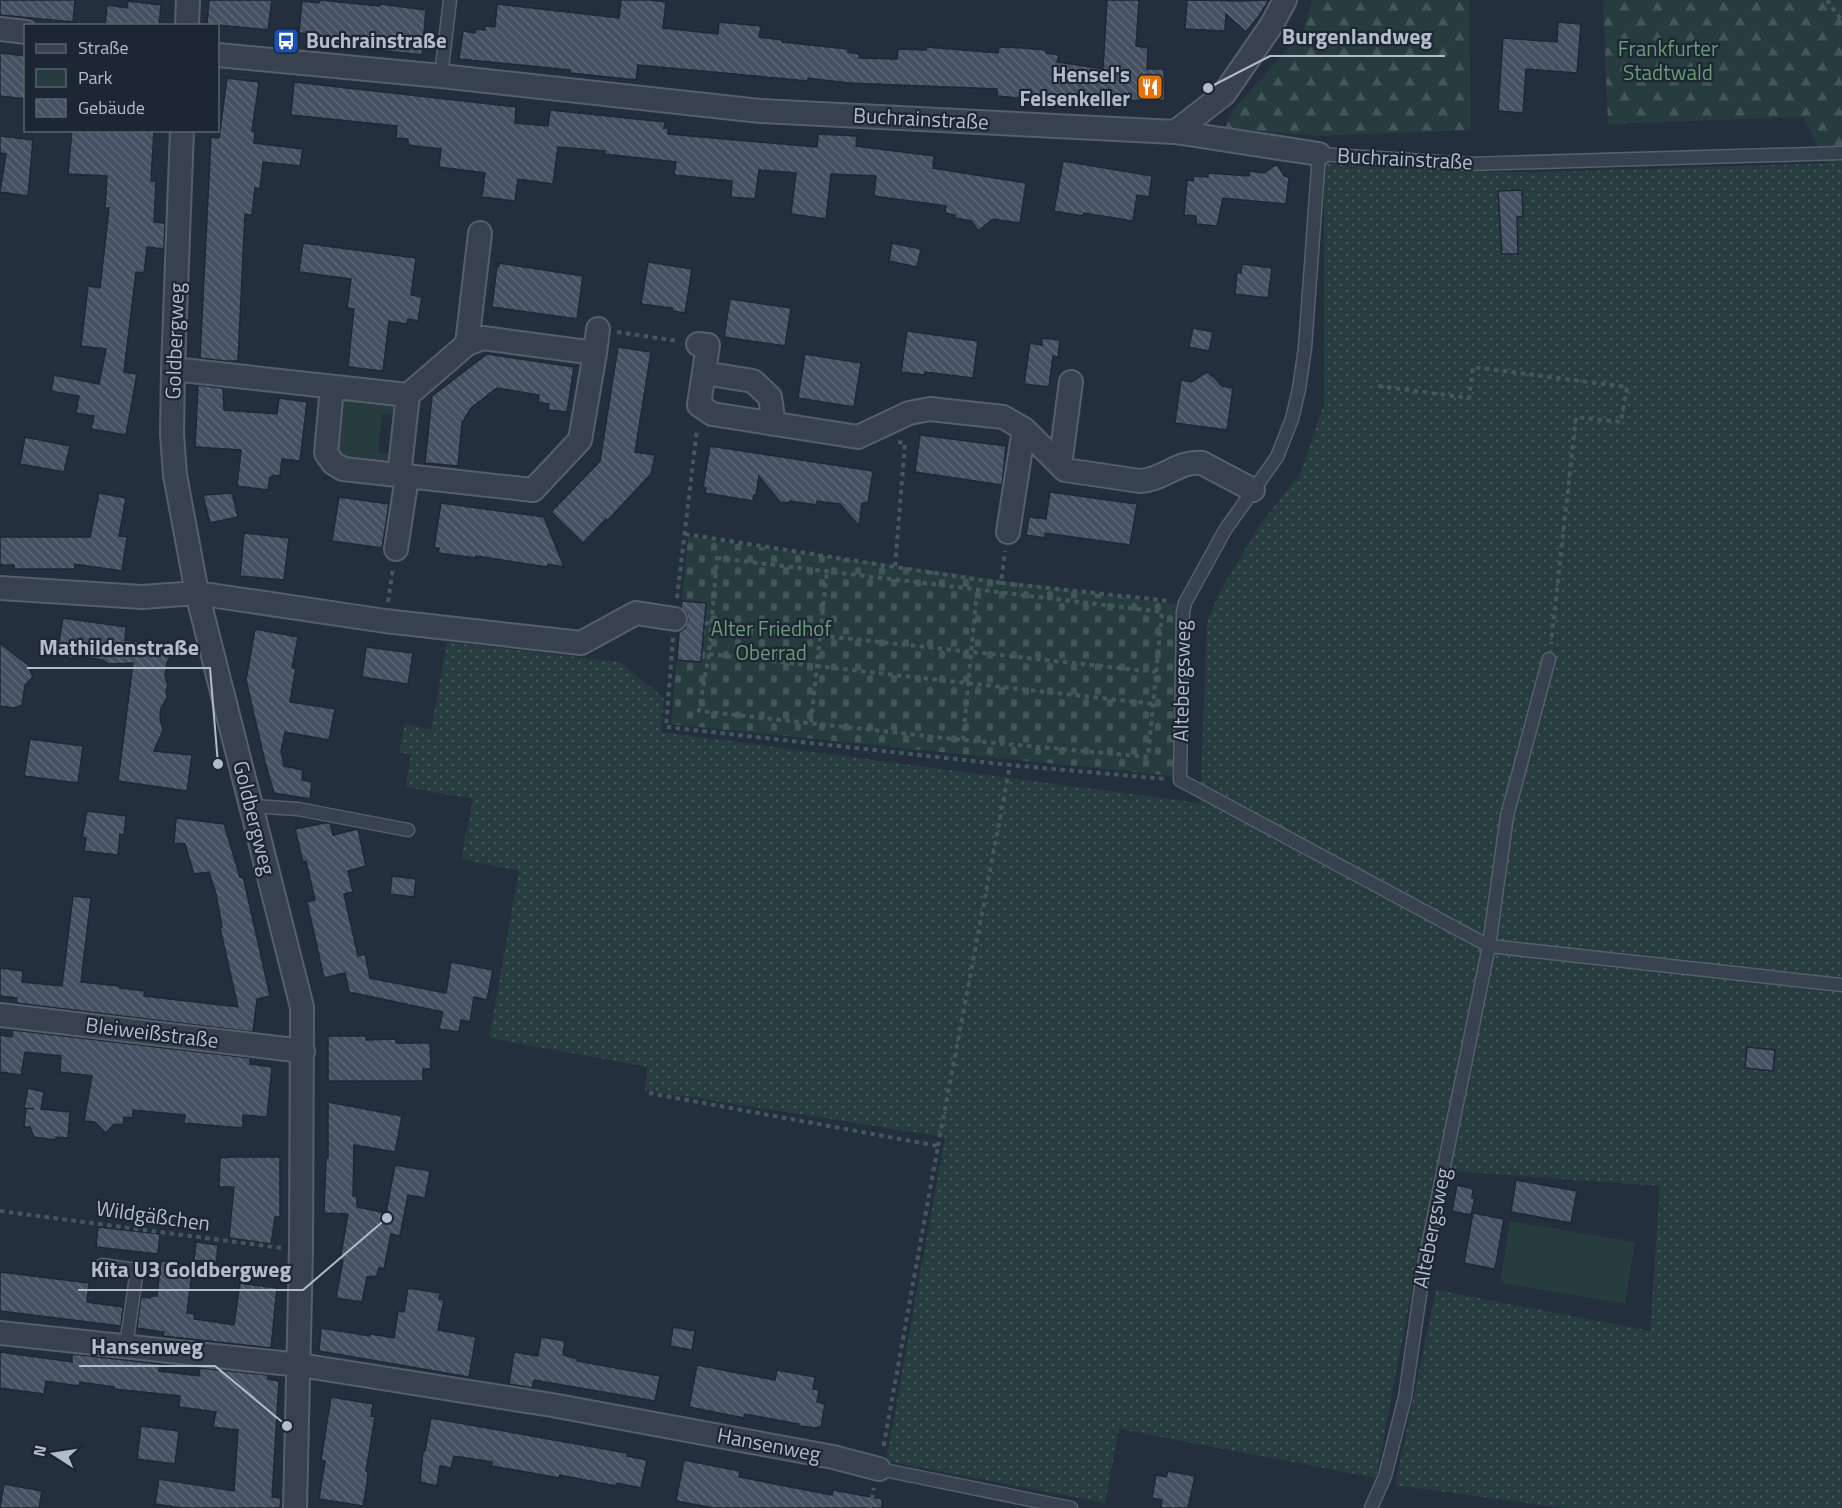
<svg xmlns="http://www.w3.org/2000/svg" width="1842" height="1508" viewBox="0 0 1842 1508" font-family="'Titillium Web',sans-serif">
  <style>
    .forest { fill: url(#forest-firs) }
    .cemetery { fill: url(#cemetery-stones) }
    .park { fill: #263c3f }
    .garden { fill: url(#garden-dots) }
    .building { fill: url(#building-back-hatch); stroke: #1f2835; stroke-width: 1.5 }
    .lines { fill: none; stroke-linecap: round; stroke-linejoin: round }
    .service-casing { stroke: #565f6c; stroke-width: 15 }
    .minor-casing { stroke: #565f6c; stroke-width: 26 }
    .path { stroke: #44595c; stroke-width: 4; stroke-dasharray: 4.5 4.5; stroke-linecap: butt }
    .service { stroke: #38414e; stroke-width: 12 }
    .minor { stroke: #38414e; stroke-width: 22 }
    .labels { text-anchor: middle; stroke-width: 4.5; stroke-linejoin: round; paint-order: stroke }
    .poi-label { font-size: 21px; font-weight: bold; fill: #b4bcc9; stroke: #1d2633; text-anchor: start }
    .park-label { font-size: 21px; fill: #6b9a76; stroke: #1d2633 }
    .street-label { font-size: 21px; fill: #b4bcc9; stroke: #1d2633 }
    .leader { fill: none; stroke: #b4bcc9; stroke-width: 2 }
    .callout-dot { fill: #b4bcc9; stroke: #1d2633; stroke-width: 2 }
    .callout-label { font-size: 22px; text-anchor: middle; font-weight: bold; fill: #b4bcc9; stroke: #1d2633; stroke-width: 4.5; stroke-linejoin: round; paint-order: stroke }
  </style>
  <defs>
    <pattern id="forest-firs" width="22" height="20" patternUnits="userSpaceOnUse" patternTransform="scale(1.5)"><rect width="22" height="20" fill="#263c3f"/><path d="M5 1l3.5 6h-7zM16 11l3.5 6h-7z" fill="#435659"/></pattern>
    <pattern id="cemetery-stones" width="16" height="16" patternUnits="userSpaceOnUse" patternTransform="scale(1.5)"><rect width="16" height="16" fill="#263c3f"/><path d="M2 7V4a2 2 0 0 1 4 0v3zM10 15v-3a2 2 0 0 1 4 0v3z" fill="#435659"/></pattern>
    <pattern id="garden-dots" width="8" height="8" patternUnits="userSpaceOnUse" patternTransform="scale(1.5)"><rect width="8" height="8" fill="#263c3f"/><path d="M2 2h.1M6 6h.1" fill="none" stroke="#435659" stroke-width="1.8" stroke-linecap="round"/></pattern>
    <pattern id="building-back-hatch" width="6" height="6" patternUnits="userSpaceOnUse" patternTransform="scale(1.5)"><rect width="6" height="6" fill="#455162"/><path d="M-1 5l2 2M0 0l6 6M5-1l2 2" fill="none" stroke="#5d6877"/></pattern>
  </defs>
  <rect width="100%" height="100%" fill="#242f3e"/>
  <path class="forest" d="M 1312,0 L 1469,0 L 1471,130 L 1317,136 L 1225,128 L 1234,109 L 1303,32 Z
    M 1603,0 L 1842,0 L 1842,193 L 1803,117 L 1608,124 Z"/>
  <path class="cemetery" d="M 688,537 L 1179,605 L 1173,776 L 671,724 Z"/>
  <path class="park" d="M 349,398 L 393,404 L 398,415 L 382,414 L 378,453 L 394,455 L 388,463 L 345,461 L 336,454 L 341,404 Z
    M 1510,1221 L 1635,1242 L 1625,1304 L 1500,1283 Z"/>
  <path class="garden" d="M 1324,163 L 1471,172 L 1545,172 L 1841,163 L 1842,182 L 1842,1508 L 1562,1508 L 1395,1485 L 1436,1290 L 1650,1331 L 1660,1186 L 1452,1171 L 1433,1180 L 1376,1478 L 1119,1429 L 1105,1503 L 886,1461 L 945,1137 L 645,1090 L 648,1067 L 489,1038 L 519,871 L 461,859 L 473,799 L 405,787 L 411,755 L 399,752 L 405,724 L 431,730 L 447,642 L 620,662 L 664,698 L 661,732 L 1200,803 L 1207,623 L 1220,591 L 1259,526 L 1300,474 L 1324,404 Z"/>
  <path class="building" d="M 0,0 L 75,0 L 73,22 L 0,15 Z
    M 209,0 L 272,0 L 268,30 L 207,24 Z
    M 320,0 L 379,6 L 380,4 L 426,10 L 422,55 L 312,43 L 312,34 L 299,33 L 302,1 L 319,3 Z
    M 621,0 L 650,0 L 666,2 L 663,28 L 718,34 L 719,22 L 761,26 L 759,37 L 782,40 L 782,42 L 848,49 L 848,52 L 859,54 L 859,58 L 897,59 L 898,49 L 926,50 L 926,47 L 998,53 L 999,47 L 1022,48 L 1046,50 L 1046,53 L 1059,55 L 1057,62 L 1103,69 L 1107,0 L 1139,0 L 1136,46 L 1148,48 L 1147,69 L 1164,69 L 1165,100 L 1102,101 L 1071,97 L 1071,99 L 1019,98 L 997,96 L 997,89 L 849,83 L 808,78 L 808,81 L 638,65 L 636,80 L 570,73 L 570,70 L 459,59 L 463,31 L 475,33 L 476,29 L 485,30 L 485,26 L 495,27 L 497,4 L 619,18 Z
    M 1187,0 L 1242,1 L 1269,0 L 1259,16 L 1246,32 L 1226,14 L 1225,31 L 1185,29 Z
    M 128,1 L 161,5 L 159,26 L 105,26 L 107,5 L 127,8 Z
    M 1558,22 L 1581,24 L 1577,73 L 1526,69 L 1523,113 L 1498,111 L 1503,38 L 1557,42 Z
    M 0,53 L 26,56 L 26,99 L 0,96 Z
    M 227,78 L 259,82 L 252,131 L 255,131 L 254,143 L 303,149 L 300,166 L 263,162 L 260,189 L 255,188 L 252,215 L 245,214 L 238,361 L 225,361 L 200,358 L 211,137 L 219,138 Z
    M 294,82 L 516,107 L 515,123 L 548,126 L 550,110 L 665,122 L 664,128 L 668,128 L 668,134 L 817,147 L 818,134 L 857,136 L 856,146 L 934,156 L 933,168 L 1026,183 L 1020,223 L 993,219 L 978,231 L 971,221 L 955,218 L 955,215 L 945,213 L 946,206 L 874,196 L 876,176 L 831,174 L 826,219 L 791,214 L 796,173 L 759,170 L 755,199 L 731,197 L 732,181 L 674,175 L 676,162 L 604,154 L 605,151 L 558,147 L 553,184 L 518,179 L 515,201 L 482,197 L 485,173 L 439,167 L 441,149 L 408,145 L 408,139 L 396,138 L 397,126 L 291,115 Z
    M 72,130 L 154,130 L 151,181 L 156,181 L 154,222 L 165,223 L 164,249 L 147,247 L 144,273 L 136,272 L 124,372 L 137,374 L 126,435 L 91,429 L 94,416 L 76,413 L 79,396 L 51,391 L 54,375 L 99,384 L 106,349 L 81,346 L 88,286 L 100,288 L 109,208 L 105,208 L 107,176 L 68,174 Z
    M 0,136 L 33,140 L 28,196 L 0,192 L 6,154 L 0,153 Z
    M 1063,161 L 1152,176 L 1149,197 L 1137,195 L 1133,221 L 1084,213 L 1083,216 L 1054,211 Z
    M 1277,164 L 1284,176 L 1289,177 L 1286,204 L 1223,198 L 1217,226 L 1196,224 L 1196,216 L 1184,215 L 1187,180 L 1193,181 L 1194,176 L 1208,177 L 1208,173 L 1249,176 L 1249,171 L 1264,173 Z
    M 1522,190 L 1523,216 L 1517,217 L 1518,254 L 1502,254 L 1498,191 Z
    M 303,243 L 416,258 L 411,295 L 422,297 L 418,321 L 408,319 L 407,324 L 389,321 L 383,371 L 348,367 L 354,309 L 347,308 L 351,279 L 299,272 Z
    M 892,243 L 921,249 L 917,267 L 889,261 Z
    M 648,262 L 692,269 L 685,313 L 673,311 L 672,308 L 641,304 Z
    M 499,263 L 583,276 L 577,319 L 492,307 L 497,266 L 499,266 Z
    M 1242,264 L 1272,268 L 1268,298 L 1235,294 L 1237,272 L 1241,273 Z
    M 730,299 L 791,308 L 785,346 L 724,337 Z
    M 1193,328 L 1213,332 L 1209,351 L 1189,347 Z
    M 907,331 L 978,341 L 973,378 L 925,372 L 925,375 L 901,372 Z
    M 1042,338 L 1060,340 L 1058,357 L 1053,356 L 1049,387 L 1024,384 L 1030,343 L 1042,345 Z
    M 618,347 L 651,352 L 635,452 L 655,455 L 651,474 L 607,521 L 606,519 L 583,543 L 551,512 L 600,461 Z
    M 487,354 L 574,367 L 567,412 L 548,410 L 549,404 L 538,402 L 539,395 L 497,388 L 471,408 L 462,423 L 458,466 L 425,463 L 432,396 Z
    M 805,354 L 861,363 L 854,407 L 798,398 Z
    M 1207,372 L 1215,378 L 1222,386 L 1233,388 L 1227,430 L 1175,423 L 1181,380 L 1192,382 Z
    M 198,385 L 223,388 L 224,410 L 277,414 L 279,398 L 307,402 L 300,461 L 282,459 L 280,476 L 273,475 L 273,477 L 270,477 L 268,490 L 237,486 L 241,450 L 195,447 Z
    M 920,435 L 1006,446 L 1002,485 L 915,472 Z
    M 25,437 L 70,446 L 64,472 L 20,464 Z
    M 710,446 L 873,471 L 868,503 L 862,503 L 859,526 L 840,504 L 817,501 L 817,505 L 790,501 L 787,503 L 780,502 L 759,476 L 756,495 L 754,495 L 753,501 L 705,493 L 706,488 L 703,487 Z
    M 1050,492 L 1137,504 L 1130,545 L 1045,533 L 1045,538 L 1026,535 L 1029,517 L 1046,519 Z
    M 99,493 L 126,498 L 119,536 L 127,537 L 122,571 L 75,564 L 75,569 L 14,569 L 14,565 L 0,565 L 0,537 L 90,537 Z
    M 232,493 L 238,517 L 210,523 L 203,495 Z
    M 339,497 L 389,504 L 382,548 L 332,541 Z
    M 441,503 L 544,517 L 564,567 L 548,564 L 547,567 L 476,556 L 476,558 L 438,553 L 439,548 L 434,548 Z
    M 244,533 L 289,538 L 284,580 L 240,576 Z
    M 682,601 L 706,603 L 701,662 L 677,660 L 679,632 L 685,628 L 688,620 L 687,614 L 681,608 Z
    M 63,618 L 126,627 L 125,640 L 177,647 L 167,662 L 165,676 L 168,685 L 166,691 L 167,698 L 161,708 L 160,718 L 163,730 L 154,751 L 192,755 L 187,791 L 118,781 L 133,663 L 109,664 L 102,660 L 83,657 L 67,658 L 57,654 Z
    M 255,629 L 298,637 L 292,668 L 296,668 L 290,702 L 335,709 L 329,740 L 285,732 L 281,751 L 284,766 L 303,770 L 302,780 L 312,782 L 310,799 L 274,793 L 265,762 L 246,680 Z
    M 0,643 L 28,665 L 33,677 L 25,685 L 22,705 L 14,708 L 0,706 Z
    M 366,647 L 413,653 L 408,684 L 362,677 Z
    M 30,739 L 83,746 L 78,783 L 24,776 Z
    M 87,811 L 126,816 L 124,835 L 120,834 L 118,855 L 84,851 L 86,838 L 82,837 Z
    M 176,818 L 224,824 L 240,877 L 243,876 L 270,996 L 257,999 L 253,1032 L 16,1003 L 17,998 L 0,996 L 0,968 L 23,971 L 22,982 L 62,986 L 73,896 L 91,898 L 81,982 L 120,986 L 120,988 L 145,991 L 144,996 L 238,1007 L 220,928 L 222,927 L 216,894 L 209,872 L 194,874 L 185,844 L 174,843 Z
    M 325,823 L 330,823 L 333,835 L 358,829 L 366,866 L 348,871 L 353,892 L 344,894 L 358,956 L 365,954 L 370,978 L 446,993 L 451,962 L 493,970 L 487,1000 L 474,997 L 470,1022 L 461,1020 L 459,1032 L 439,1029 L 443,1012 L 349,992 L 345,973 L 324,978 L 307,902 L 315,900 L 306,861 L 303,862 L 295,829 Z
    M 392,876 L 416,879 L 414,897 L 390,894 Z
    M 13,1030 L 250,1058 L 250,1064 L 272,1067 L 267,1117 L 243,1115 L 243,1128 L 184,1123 L 185,1115 L 133,1110 L 133,1118 L 124,1117 L 123,1125 L 114,1124 L 106,1133 L 95,1122 L 84,1121 L 92,1076 L 60,1072 L 61,1056 L 25,1052 L 21,1075 L 0,1072 L 0,1035 L 12,1037 Z
    M 328,1036 L 366,1036 L 366,1040 L 396,1039 L 396,1043 L 430,1043 L 431,1069 L 423,1069 L 423,1081 L 328,1081 Z
    M 1747,1047 L 1775,1050 L 1773,1071 L 1745,1068 Z
    M 28,1088 L 44,1092 L 41,1109 L 70,1112 L 68,1138 L 56,1137 L 56,1140 L 34,1137 L 30,1127 L 24,1127 L 26,1108 L 34,1109 L 24,1108 Z
    M 328,1102 L 402,1116 L 395,1152 L 354,1145 L 353,1196 L 357,1196 L 357,1207 L 386,1213 L 395,1165 L 430,1171 L 425,1198 L 408,1195 L 400,1236 L 391,1234 L 384,1269 L 379,1268 L 377,1276 L 367,1277 L 362,1302 L 336,1298 L 343,1260 L 340,1260 L 348,1214 L 324,1213 L 326,1158 L 328,1158 Z
    M 232,1157 L 280,1157 L 280,1217 L 275,1217 L 271,1244 L 229,1238 L 234,1187 L 219,1187 L 220,1158 Z
    M 1516,1180 L 1577,1191 L 1571,1223 L 1511,1212 Z
    M 1457,1185 L 1473,1189 L 1472,1198 L 1475,1198 L 1471,1215 L 1452,1211 Z
    M 1473,1213 L 1504,1219 L 1495,1269 L 1464,1263 Z
    M 98,1227 L 160,1234 L 158,1254 L 96,1247 Z
    M 196,1242 L 218,1245 L 216,1263 L 194,1260 Z
    M 161,1261 L 193,1265 L 187,1313 L 195,1314 L 194,1319 L 234,1325 L 240,1283 L 277,1288 L 271,1348 L 163,1336 L 164,1332 L 137,1328 L 141,1297 L 150,1298 L 151,1296 L 157,1296 Z
    M 0,1272 L 89,1283 L 87,1302 L 123,1307 L 121,1326 L 0,1311 Z
    M 408,1288 L 440,1293 L 439,1299 L 444,1300 L 438,1330 L 476,1337 L 469,1377 L 319,1351 L 321,1328 L 370,1336 L 371,1334 L 394,1338 L 398,1311 L 404,1312 Z
    M 673,1327 L 695,1331 L 692,1350 L 670,1346 Z
    M 541,1337 L 565,1341 L 563,1355 L 578,1359 L 577,1361 L 660,1376 L 655,1401 L 534,1380 L 532,1388 L 509,1384 L 514,1352 L 538,1356 Z
    M 0,1352 L 72,1362 L 72,1354 L 160,1364 L 159,1371 L 199,1376 L 200,1368 L 268,1375 L 268,1379 L 279,1381 L 272,1497 L 281,1498 L 280,1508 L 182,1508 L 155,1504 L 159,1479 L 234,1491 L 238,1430 L 213,1427 L 216,1412 L 179,1407 L 180,1396 L 114,1389 L 114,1387 L 80,1382 L 79,1386 L 46,1381 L 44,1394 L 0,1388 Z
    M 697,1365 L 775,1380 L 777,1370 L 815,1377 L 813,1389 L 819,1390 L 817,1402 L 825,1404 L 821,1427 L 818,1427 L 818,1428 L 799,1426 L 799,1424 L 745,1414 L 744,1418 L 689,1407 Z
    M 331,1397 L 373,1404 L 371,1416 L 375,1417 L 366,1471 L 368,1472 L 367,1484 L 363,1506 L 319,1499 L 325,1461 L 321,1460 Z
    M 431,1418 L 627,1453 L 627,1456 L 647,1460 L 641,1488 L 617,1483 L 616,1486 L 560,1475 L 559,1478 L 492,1466 L 492,1462 L 454,1456 L 451,1468 L 440,1466 L 437,1486 L 420,1482 L 423,1451 L 425,1451 Z
    M 141,1426 L 179,1431 L 175,1464 L 137,1459 Z
    M 684,1460 L 740,1471 L 739,1477 L 832,1495 L 833,1490 L 882,1499 L 882,1508 L 714,1508 L 676,1501 Z
    M 1168,1471 L 1195,1476 L 1188,1508 L 1161,1508 L 1162,1500 L 1152,1498 L 1156,1475 L 1166,1477 Z
    M 4,1484 L 42,1491 L 39,1508 L 0,1508 Z"/>
  <g class="lines">
    <defs>
      <path id="service" d="M 441,76 L 450,0
        M 1842,153 L 1469,164 L 1319,154 L 1305,348 L 1299,389 L 1292,419 L 1277,457 L 1225,530 L 1185,603 L 1183,612 L 1180,780 L 1489,946 L 1842,985
        M 252,806 L 298,809 L 408,830
        M 102,1265 L 137,1270 L 126,1346
        M 879,1469 L 1071,1508
        M 1371,1508 L 1385,1476 L 1405,1397 L 1425,1260 L 1489,946 L 1507,816 L 1549,659"/>
      <path id="minor" d="M 187,26 L 188,0
        M 0,29 L 26,32
        M 218,55 L 441,76 L 760,111 L 1175,132 L 1319,154
        M 182,130 L 173,369 L 172,434 L 175,475 L 197,593 L 302,1007 L 301,1250 L 295,1508
        M 1175,132 L 1224,94 L 1271,26 L 1285,0
        M 467,344 L 483,338 L 595,353 L 598,329
        M 698,344 L 708,345 L 699,405 L 712,414 L 858,437 L 909,413 L 930,409 L 1003,417 L 1024,429 L 1065,470 L 1140,481 C 1164,480 1178,460 1202,463 L 1253,490
        M 173,369 L 408,395
        M 704,373 L 753,381 L 770,397 L 774,424
        M 332,387 L 326,453 L 333,463 L 343,469 L 533,490 L 580,440 L 595,353
        M 1060,465 L 1071,382
        M 399,476 L 408,395 L 467,344 L 480,233
        M 1008,532 L 1024,429
        M 396,549 L 407,477
        M 0,588 L 142,597 L 197,593 L 385,621 L 581,643 L 636,613 L 675,619
        M 0,1015 L 303,1051
        M 0,1333 L 300,1365 L 552,1405 L 833,1457 L 879,1469"/>
    </defs>
    <use href="#service" class="service-casing"/>
    <use href="#minor" class="minor-casing"/>
    <path class="path" d="M 1827,0 L 1842,21
      M 617,332 L 678,341
      M 1378,386 L 1469,398 L 1473,367 L 1627,387 L 1621,422 L 1576,417 L 1551,644
      M 898,442 L 905,443 L 895,567 L 1001,583 L 1005,551
      M 685,534 L 895,567
      M 717,558 L 1162,612 L 1148,757 L 963,740 L 699,711 L 709,654 Z
      M 1001,583 L 1170,601
      M 677,598 L 697,429
      M 388,602 L 393,568
      M 696,622 L 1156,672
      M 673,638 L 666,727 L 1010,765 L 1166,779
      M 709,654 L 1153,704
      M 811,722 L 827,571
      M 963,740 L 977,590
      M 649,1093 L 938,1146 L 883,1449
      M 938,1146 L 1010,765
      M 0,1211 L 282,1248
      M 870,1508 L 874,1488"/>
    <use href="#service" class="service"/>
    <use href="#minor" class="minor"/>
  </g>
  <defs>
    <symbol id="bus-square" viewBox="-11 -11 22 22"><rect x="-9" y="-9" width="18" height="18" rx="4" fill="#1a4fb4" stroke="#1d2633"/><path d="M-5-6H5V4H4V6H2V4H-2V6H-4V4H-5ZM-3.5-4V0h7V-4ZM-3.5 1.2v1.5H-2V1.2ZM2 1.2v1.5H3.5V1.2Z" fill="#fff"/></symbol>
    <symbol id="restaurant-square" viewBox="-11 -11 22 22"><rect x="-9" y="-9" width="18" height="18" rx="4" fill="#e8710a" stroke="#1d2633"/><path d="M-5-6h1v4h1v-4h1v4h1v-4h1v5L-1.5 .5V6h-2V.5L-5-1ZM5-6V6H3V1.5H1.5Q1.5-4 5-6Z" fill="#fff"/></symbol>
  </defs>
  <g fill-rule="evenodd">
    <use href="#bus-square" x="271" y="26" width="30" height="30"/>
    <use href="#restaurant-square" x="1135" y="72" width="30" height="30"/>
  </g>
  <g class="labels">
    <g class="poi-label">
      <text x="306" y="48">Buchrainstraße</text>
      <text x="1130" y="82" text-anchor="end">Hensel's<tspan x="1130" dy="24">Felsenkeller</tspan></text>
    </g>
    <g class="park-label">
      <text x="1668" y="56">Frankfurter<tspan x="1668" dy="24">Stadtwald</tspan></text>
      <text x="771" y="636">Alter Friedhof<tspan x="771" dy="24">Oberrad</tspan></text>
    </g>
    <g class="street-label">
      <text transform="translate(921 119) rotate(3)" y="7">Buchrainstraße</text>
      <text transform="translate(1405 159) rotate(3)" y="7">Buchrainstraße</text>
      <text transform="translate(175 341) rotate(-88)" y="7">Goldbergweg</text>
      <text transform="translate(1182 681) rotate(-89)" y="7">Altebergsweg</text>
      <text transform="translate(254 818) rotate(76)" y="7">Goldbergweg</text>
      <text transform="translate(152 1033) rotate(7)" y="7">Bleiweißstraße</text>
      <text transform="translate(153 1216) rotate(8)" y="7">Wildgäßchen</text>
      <text transform="translate(1432 1228) rotate(-79)" y="7">Altebergsweg</text>
      <text transform="translate(769 1445) rotate(11)" y="7">Hansenweg</text>
    </g>
  </g>
  <path class="leader" d="M1208 88L1270 56H1445M218 764L210 668H27M387 1218L303 1290H78M287 1426L215 1366H79"/>
  <g class="callout-dot">
    <circle cx="1208" cy="88" r="6"/>
    <circle cx="218" cy="764" r="6"/>
    <circle cx="387" cy="1218" r="6"/>
    <circle cx="287" cy="1426" r="6"/>
  </g>
  <g class="callout-label">
    <text x="1357" y="44">Burgenlandweg</text>
    <text x="119" y="655">Mathildenstraße</text>
    <text x="191" y="1277">Kita U3 Goldbergweg</text>
    <text x="147" y="1354">Hansenweg</text>
  </g>
  <rect x="24" y="24" width="195" height="108" fill="#1d2633" stroke="#59626f" stroke-width="1.5"/>
  <rect x="36" y="44" width="30" height="9" fill="#38414e" stroke="#59626f" stroke-width="1.5"/>
  <text x="78" y="54" font-size="18" fill="#b4bcc9">Straße</text>
  <rect x="36" y="69" width="30" height="18" fill="#263c3f" stroke="#59626f" stroke-width="1.5"/>
  <text x="78" y="84" font-size="18" fill="#b4bcc9">Park</text>
  <rect x="36" y="99" width="30" height="18" fill="url(#building-back-hatch)" stroke="#59626f" stroke-width="1.5"/>
  <text x="78" y="114" font-size="18" fill="#b4bcc9">Gebäude</text>
  <g transform="translate(54 1454) rotate(282)" stroke="#1d2633" stroke-width="4.5" paint-order="stroke">
  <path d="M0-4.5L10 22L0 15L-10 22Z" fill="#b4bcc9"/>
  <text y="-9" font-size="16" font-weight="bold" text-anchor="middle" fill="#b4bcc9">N</text>
  </g>
</svg>
